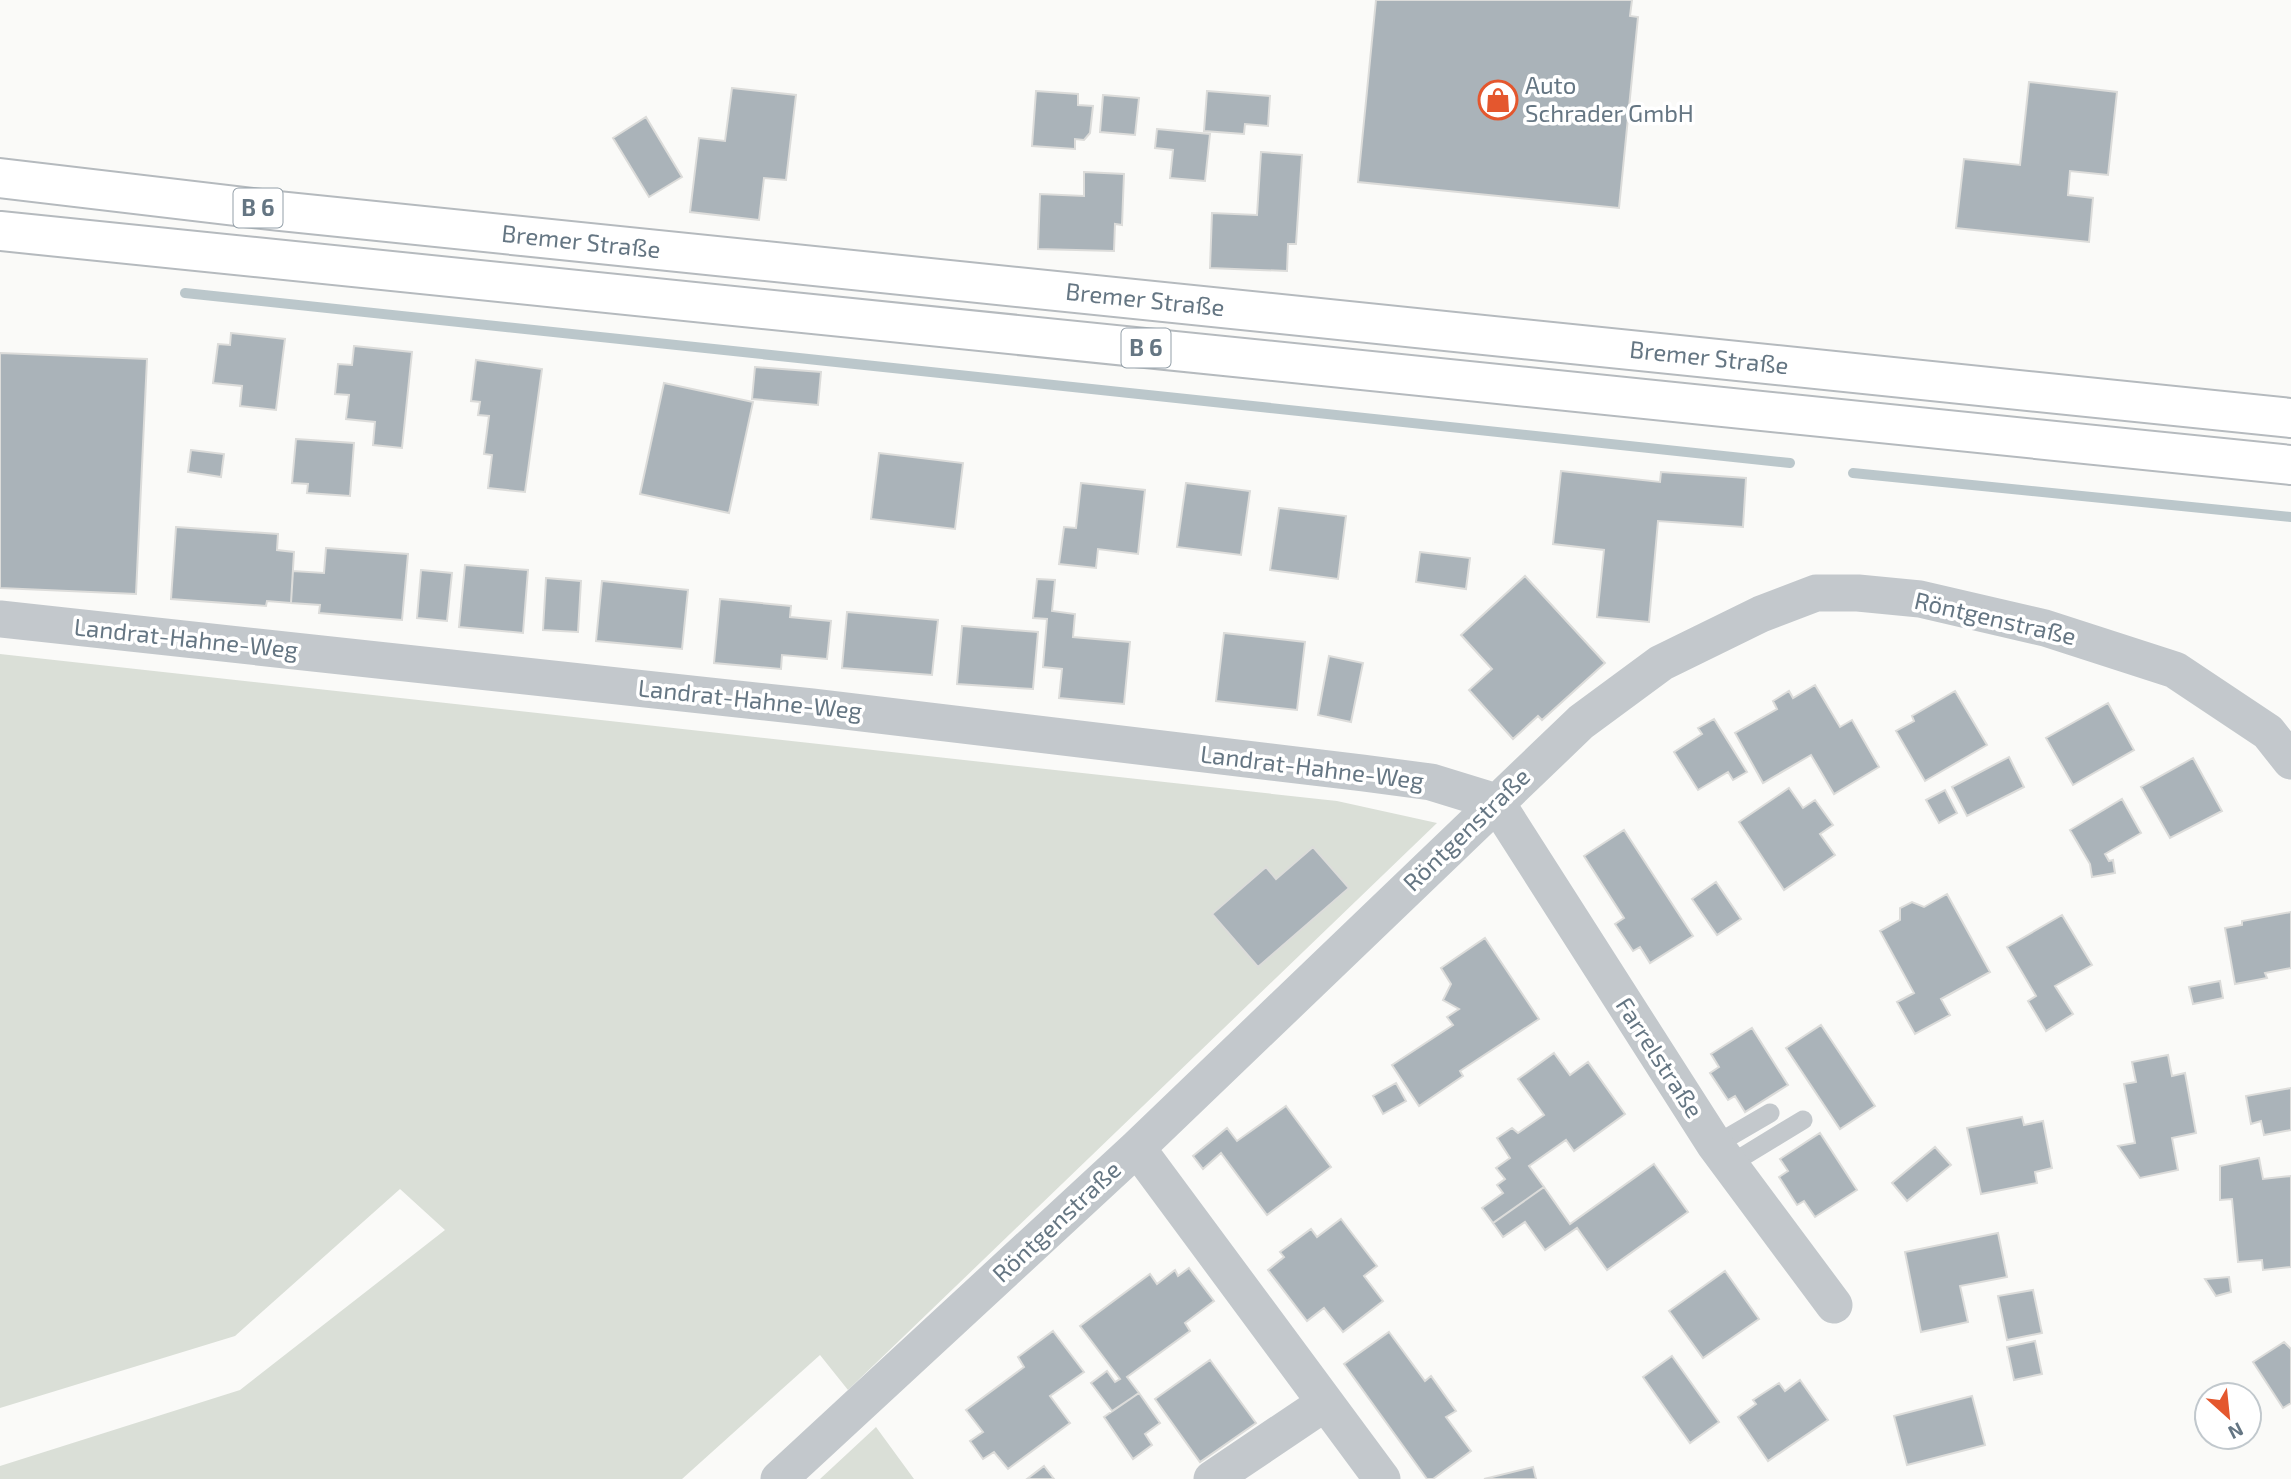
<svg xmlns="http://www.w3.org/2000/svg" width="2291" height="1479" viewBox="0 0 2291 1479" font-family="'Exo 2',sans-serif">
  <style>
    .green { fill: #dadfd7 }
    .lines { fill: none; stroke-linecap: round; stroke-linejoin: round }
    .stream { stroke: #bbc7cb; stroke-width: 10 }
    .building { fill: #aab3b9; stroke: #dcdcda; stroke-width: 2 }
    .primary-casing { stroke: #b5babe; stroke-width: 42 }
    .lane { stroke: #c3c8cc; stroke-width: 19 }
    .street { stroke: #c3c8cc; stroke-width: 37 }
    .primary { stroke: #fff; stroke-width: 38 }
    .labels { text-anchor: middle; stroke-width: 7; stroke-linejoin: round; paint-order: stroke }
    .shield { fill: #fff; stroke: #939fa8; stroke-width: 2 }
    .shield-label { font-size: 23px; font-weight: bold; fill: #657683 }
    .poi-label { font-size: 24px; fill: #657683; stroke: #fff; text-anchor: start }
    .street-label { font-size: 24px; fill: #657683; stroke: #fff }
  </style>
  <rect width="100%" height="100%" fill="#fafaf8"/>
  <path class="green" d="M 0,654 L 1337,801 L 1437,823 L 848,1390 L 820,1355 L 682,1479 L 0,1479 L 0,1466 L 240,1390 L 445,1230 L 400,1189 L 235,1336 L 0,1408 Z
    M 876,1427 L 914,1479 L 820,1479 Z"/>
  <g class="lines">
    <path class="stream" d="M 185,293 L 1790,463
      M 1853,473 L 2291,517"/>
  </g>
  <path class="building" d="M 1376,0 L 1632,0 L 1630,16 L 1638,17 L 1619,208 L 1358,182 Z
    M 2029,82 L 2117,92 L 2108,175 L 2070,171 L 2068,195 L 2093,198 L 2089,242 L 1956,228 L 1964,159 L 2020,165 Z
    M 732,88 L 796,95 L 786,180 L 764,178 L 759,220 L 690,212 L 699,138 L 725,141 Z
    M 1036,91 L 1078,94 L 1078,105 L 1093,106 L 1090,133 L 1084,140 L 1075,139 L 1075,149 L 1032,146 Z
    M 1207,91 L 1270,96 L 1268,126 L 1245,124 L 1244,134 L 1204,131 Z
    M 1103,95 L 1139,98 L 1135,135 L 1100,132 Z
    M 646,117 L 682,177 L 649,197 L 613,138 Z
    M 1157,129 L 1210,134 L 1205,181 L 1170,178 L 1173,150 L 1155,148 Z
    M 1261,152 L 1302,155 L 1296,244 L 1288,244 L 1287,271 L 1210,268 L 1212,213 L 1257,215 Z
    M 1084,172 L 1124,174 L 1122,225 L 1115,224 L 1114,251 L 1038,249 L 1040,194 L 1084,196 Z
    M 231,333 L 285,339 L 276,410 L 240,406 L 242,386 L 213,383 L 218,344 L 230,345 Z
    M 354,346 L 412,352 L 402,448 L 373,445 L 375,422 L 346,419 L 349,395 L 335,394 L 338,364 L 352,365 Z
    M 0,353 L 147,359 L 136,594 L 0,588 Z
    M 476,360 L 542,369 L 525,492 L 488,488 L 492,455 L 484,454 L 489,416 L 478,415 L 480,402 L 471,401 Z
    M 755,367 L 821,372 L 818,405 L 752,399 Z
    M 664,383 L 753,402 L 729,513 L 640,494 Z
    M 296,439 L 354,443 L 350,496 L 307,493 L 308,484 L 292,483 Z
    M 191,450 L 224,454 L 221,477 L 188,472 Z
    M 879,453 L 963,463 L 955,529 L 871,519 Z
    M 1561,471 L 1660,482 L 1661,472 L 1746,478 L 1743,527 L 1658,521 L 1649,622 L 1597,617 L 1604,550 L 1553,544 Z
    M 1081,483 L 1145,490 L 1138,554 L 1098,549 L 1096,568 L 1059,564 L 1064,527 L 1076,528 Z
    M 1186,483 L 1250,491 L 1241,555 L 1177,547 Z
    M 1279,508 L 1346,516 L 1338,579 L 1270,570 Z
    M 176,527 L 278,534 L 277,550 L 294,552 L 291,603 L 267,601 L 266,606 L 171,599 Z
    M 326,548 L 408,554 L 402,620 L 319,613 L 320,605 L 291,603 L 293,571 L 324,573 Z
    M 1420,552 L 1470,558 L 1466,589 L 1416,582 Z
    M 465,565 L 528,570 L 523,633 L 459,627 Z
    M 421,570 L 452,573 L 447,621 L 417,618 Z
    M 1525,576 L 1605,663 L 1542,720 L 1538,716 L 1513,739 L 1469,690 L 1492,669 L 1461,635 Z
    M 546,578 L 581,581 L 578,632 L 543,630 Z
    M 1037,579 L 1055,580 L 1052,611 L 1075,614 L 1073,637 L 1130,642 L 1124,704 L 1059,698 L 1062,669 L 1043,667 L 1047,619 L 1033,618 Z
    M 602,581 L 688,590 L 682,649 L 596,641 Z
    M 720,599 L 791,606 L 790,617 L 831,621 L 827,659 L 782,655 L 781,669 L 714,663 Z
    M 847,612 L 938,620 L 932,675 L 842,668 Z
    M 962,626 L 1038,632 L 1033,689 L 957,684 Z
    M 1224,633 L 1305,642 L 1297,710 L 1216,701 Z
    M 1329,656 L 1363,663 L 1351,722 L 1318,715 Z
    M 1815,685 L 1840,727 L 1852,720 L 1879,767 L 1834,794 L 1811,755 L 1763,783 L 1735,733 L 1777,709 L 1773,701 L 1789,691 L 1793,698 Z
    M 1955,691 L 1987,745 L 1925,781 L 1896,731 L 1914,721 L 1912,716 Z
    M 2108,703 L 2134,750 L 2073,785 L 2046,738 Z
    M 1714,719 L 1747,772 L 1733,780 L 1728,772 L 1698,790 L 1674,752 L 1702,734 L 1698,728 Z
    M 2009,757 L 2024,787 L 1967,816 L 1952,787 Z
    M 2193,758 L 2222,811 L 2170,838 L 2141,787 Z
    M 1789,788 L 1803,808 L 1815,800 L 1833,825 L 1820,834 L 1835,855 L 1784,890 L 1739,822 Z
    M 1945,790 L 1957,813 L 1939,823 L 1926,800 Z
    M 2122,799 L 2141,833 L 2105,854 L 2109,861 L 2113,860 L 2115,873 L 2092,877 L 2090,864 L 2070,830 Z
    M 1624,830 L 1693,936 L 1650,963 L 1640,947 L 1633,951 L 1615,924 L 1624,918 L 1584,856 Z
    M 1313,847 L 1349,888 L 1258,967 L 1212,914 L 1266,867 L 1276,879 Z
    M 1716,882 L 1741,919 L 1717,935 L 1692,899 Z
    M 1947,894 L 1990,972 L 1941,999 L 1950,1015 L 1915,1034 L 1897,1002 L 1914,993 L 1880,931 L 1900,920 L 1900,908 L 1912,902 L 1924,907 Z
    M 2291,912 L 2291,968 L 2265,973 L 2267,978 L 2235,984 L 2225,928 L 2242,925 L 2242,921 Z
    M 2062,915 L 2092,965 L 2055,986 L 2073,1014 L 2046,1031 L 2028,1001 L 2036,996 L 2007,947 Z
    M 1485,938 L 1539,1019 L 1460,1071 L 1463,1076 L 1419,1106 L 1392,1065 L 1453,1025 L 1447,1017 L 1459,1009 L 1443,1000 L 1451,984 L 1441,968 Z
    M 2220,981 L 2223,998 L 2193,1004 L 2189,987 Z
    M 1821,1025 L 1875,1106 L 1840,1129 L 1786,1048 Z
    M 1752,1028 L 1788,1085 L 1745,1112 L 1735,1096 L 1728,1100 L 1710,1073 L 1719,1067 L 1711,1054 Z
    M 1554,1053 L 1570,1075 L 1588,1062 L 1625,1114 L 1574,1151 L 1566,1140 L 1529,1166 L 1544,1187 L 1493,1223 L 1482,1208 L 1503,1193 L 1497,1185 L 1505,1179 L 1496,1168 L 1510,1158 L 1497,1138 L 1512,1128 L 1518,1133 L 1544,1115 L 1518,1079 Z
    M 2168,1055 L 2172,1076 L 2185,1073 L 2196,1133 L 2172,1138 L 2178,1170 L 2140,1178 L 2118,1146 L 2135,1143 L 2124,1084 L 2136,1082 L 2132,1062 Z
    M 1396,1083 L 1406,1101 L 1383,1114 L 1373,1096 Z
    M 2291,1088 L 2291,1130 L 2264,1135 L 2261,1121 L 2251,1124 L 2246,1096 Z
    M 1286,1106 L 1331,1167 L 1267,1215 L 1221,1153 L 1203,1169 L 1193,1156 L 1227,1128 L 1237,1141 Z
    M 2022,1117 L 2024,1125 L 2043,1121 L 2052,1168 L 2035,1172 L 2037,1183 L 1981,1194 L 1967,1128 Z
    M 1820,1133 L 1857,1190 L 1815,1217 L 1804,1201 L 1797,1205 L 1779,1177 L 1788,1171 L 1780,1159 Z
    M 1935,1147 L 1951,1165 L 1907,1201 L 1892,1183 Z
    M 2259,1158 L 2263,1179 L 2291,1176 L 2291,1267 L 2263,1270 L 2262,1260 L 2238,1262 L 2232,1199 L 2220,1200 L 2220,1166 Z
    M 1654,1164 L 1688,1212 L 1607,1270 L 1577,1228 L 1545,1250 L 1525,1222 L 1503,1237 L 1493,1223 L 1544,1187 L 1570,1224 Z
    M 1341,1219 L 1377,1266 L 1364,1276 L 1383,1301 L 1343,1332 L 1324,1308 L 1307,1321 L 1268,1270 L 1284,1257 L 1280,1252 L 1311,1229 L 1317,1237 Z
    M 1998,1233 L 2007,1277 L 1960,1286 L 1968,1322 L 1921,1332 L 1905,1252 Z
    M 1189,1268 L 1214,1301 L 1185,1323 L 1190,1331 L 1127,1377 L 1139,1393 L 1112,1411 L 1091,1383 L 1107,1371 L 1115,1382 L 1120,1379 L 1080,1326 L 1150,1274 L 1157,1284 L 1175,1270 L 1178,1276 Z
    M 1725,1271 L 1759,1319 L 1703,1358 L 1669,1311 Z
    M 2229,1277 L 2231,1292 L 2216,1296 L 2205,1279 Z
    M 2033,1290 L 2042,1333 L 2007,1340 L 1998,1296 Z
    M 1053,1331 L 1084,1372 L 1050,1396 L 1070,1423 L 1008,1469 L 994,1452 L 983,1459 L 970,1441 L 983,1432 L 966,1410 L 1024,1367 L 1018,1357 Z
    M 1389,1332 L 1425,1381 L 1431,1376 L 1456,1411 L 1446,1417 L 1471,1451 L 1433,1479 L 1427,1479 L 1344,1364 Z
    M 2035,1341 L 2042,1374 L 2014,1380 L 2007,1347 Z
    M 2284,1342 L 2291,1349 L 2291,1403 L 2283,1408 L 2253,1362 Z
    M 1672,1356 L 1719,1422 L 1690,1443 L 1643,1377 Z
    M 1210,1360 L 1256,1423 L 1200,1462 L 1155,1399 Z
    M 1800,1380 L 1828,1420 L 1768,1461 L 1738,1417 L 1756,1404 L 1753,1400 L 1779,1383 L 1785,1391 Z
    M 1139,1393 L 1160,1423 L 1145,1434 L 1152,1445 L 1133,1459 L 1104,1417 Z
    M 1972,1396 L 1985,1445 L 1907,1465 L 1894,1416 Z
    M 1044,1466 L 1054,1479 L 1027,1479 Z
    M 1533,1467 L 1536,1479 L 1484,1479 Z"/>
  <g class="lines">
    <defs>
      <path id="primary" d="M 0,178 L 279,211 L 2291,418
        M 0,231 L 2291,465"/>
    </defs>
    <use href="#primary" class="primary-casing"/>
    <path class="lane" d="M 1715,1145 L 1770,1113
      M 1729,1165 L 1803,1120"/>
    <path class="street" d="M 0,619 L 812,707 L 1363,773 L 1431,782 L 1496,802 L 1715,1145 L 1834,1305
      M 1137,1148 L 1382,1479
      M 779,1479 L 1137,1148 L 1581,722 L 1661,663 L 1761,614 L 1816,593 L 1858,593 L 1920,599 L 2045,628 L 2175,670 L 2268,732 L 2291,761
      M 1212,1479 L 1325,1403"/>
    <use href="#primary" class="primary"/>
  </g>
  <defs>
    <symbol id="shop-ring" viewBox="-11 -11 22 22"><circle r="9.5" fill="#fff" stroke="#e4572e" stroke-width="1.5"/><path d="M-5-2.5h2.3a2.7 3.5 0 0 1 5.4 0H5L5.5 6h-11ZM-1.5-2.5h3a1.5 2.3 0 0 0-3 0Z" fill="#e4572e"/></symbol>
  </defs>
  <g fill-rule="evenodd">
    <use href="#shop-ring" x="1476" y="78" width="44" height="44"/>
  </g>
  <g class="labels">
    <g class="shield">
      <rect x="233.5" y="188.5" width="49" height="39" rx="5"/>
      <rect x="1121.5" y="328.5" width="49" height="39" rx="5"/>
    </g>
    <g class="shield-label">
      <text x="258" y="216">B 6</text>
      <text x="1146" y="356">B 6</text>
    </g>
    <g class="poi-label">
      <text x="1525" y="94">Auto<tspan x="1525" dy="28">Schrader GmbH</tspan></text>
    </g>
    <g class="street-label">
      <text transform="translate(581 242) rotate(6)" y="8">Bremer Straße</text>
      <text transform="translate(1145 300) rotate(6)" y="8">Bremer Straße</text>
      <text transform="translate(1709 358) rotate(6)" y="8">Bremer Straße</text>
      <text transform="translate(1995 619) rotate(13)" y="8">Röntgenstraße</text>
      <text transform="translate(186 639) rotate(6)" y="8">Landrat-Hahne-Weg</text>
      <text transform="translate(750 700) rotate(6)" y="8">Landrat-Hahne-Weg</text>
      <text transform="translate(1312 768) rotate(7)" y="8">Landrat-Hahne-Weg</text>
      <text transform="translate(1467 830) rotate(-44)" y="8">Röntgenstraße</text>
      <text transform="translate(1659 1058) rotate(57)" y="8">Farrelstraße</text>
      <text transform="translate(1057 1222) rotate(-43)" y="8">Röntgenstraße</text>
    </g>
  </g>
  <g transform="translate(2228 1416) rotate(153)"><circle r="33" fill="#ffffff" stroke="#c1c8cd" stroke-width="2"/>
  <path d="M0-5L12 26L0 18L-12 26Z" fill="#e4572e"/>
  <text y="-10" font-size="19" font-weight="bold" text-anchor="middle" fill="#657683">N</text>
  </g>
</svg>
